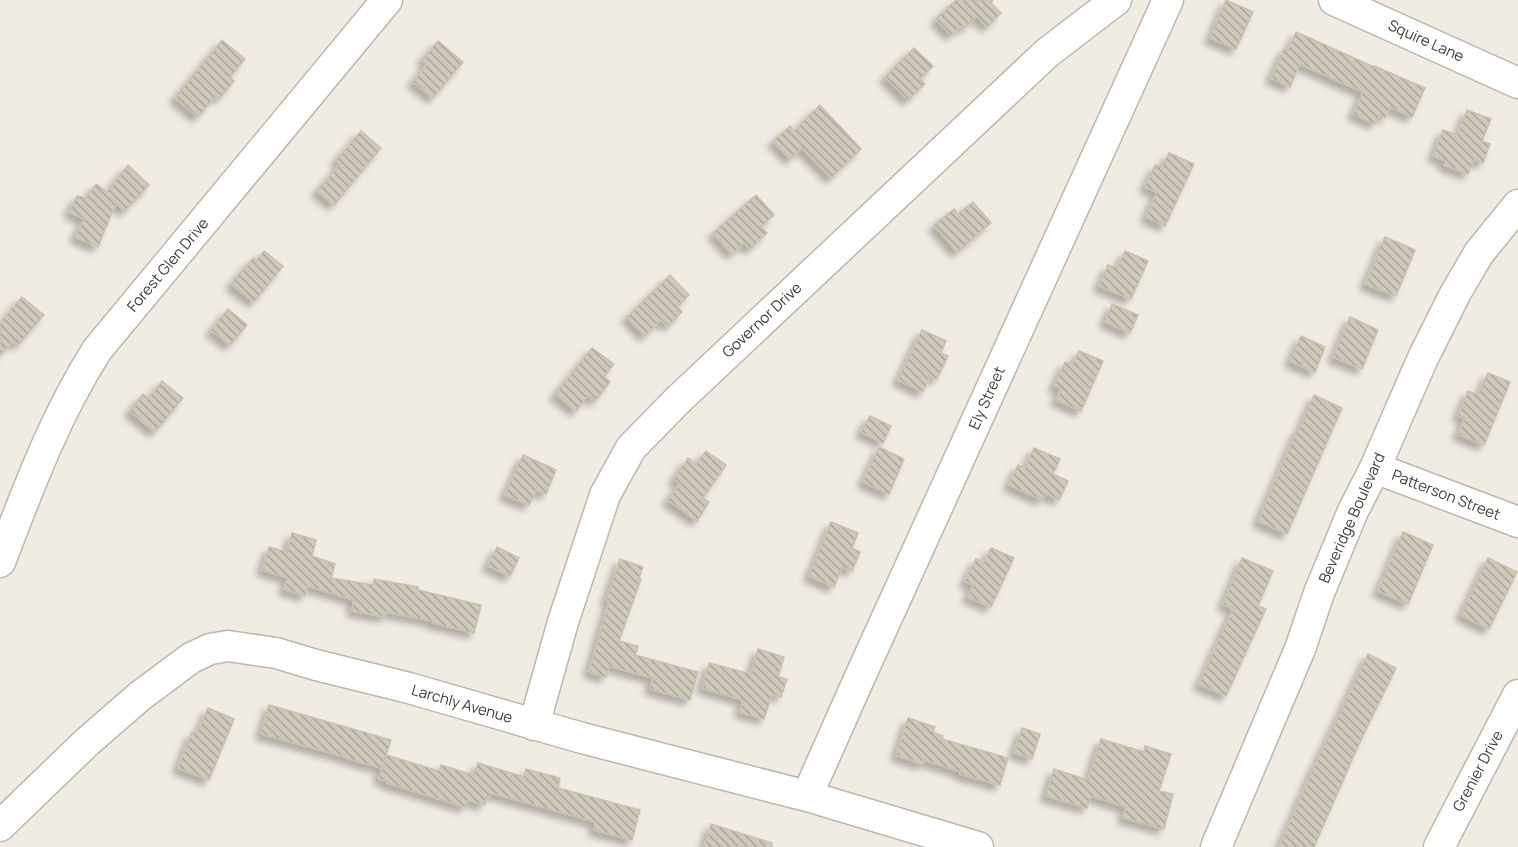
<svg xmlns="http://www.w3.org/2000/svg" width="1518" height="847" viewBox="0 0 1518 847" font-family="Manrope,sans-serif">
  <style>
    .building { fill: url(#building-back-hatch); stroke: #cac0af; stroke-width: 1.5; filter: url(#shadow) }
    .lines { fill: none; stroke-linecap: round; stroke-linejoin: round }
    .minor-casing { stroke: #bdb7ab; stroke-width: 33 }
    .minor { stroke: #fff; stroke-width: 30 }
    .labels { text-anchor: middle; stroke-width: 5; stroke-linejoin: round; paint-order: stroke }
    .street-label { font-size: 15px; fill: #413d35; stroke: #fff }
  </style>
  <defs>
    <pattern id="building-back-hatch" width="6" height="6" patternUnits="userSpaceOnUse" patternTransform="scale(1.5)"><rect width="6" height="6" fill="#d0c8bb"/><path d="M-1 5l2 2M0 0l6 6M5-1l2 2" fill="none" stroke="#aaa499"/></pattern>
    <filter id="shadow"><feDropShadow dx="-5.5" dy="5.5" stdDeviation="3" flood-color="#0004"/></filter>
  </defs>
  <rect width="100%" height="100%" fill="#f0ece4"/>
  <path class="building" d="M 956,0 L 993,0 L 991,3 L 1001,13 L 987,27 L 977,16 L 964,28 L 961,26 L 951,35 L 936,19 Z
    M 1226,0 L 1253,12 L 1236,49 L 1210,38 Z
    M 1296,32 L 1374,67 L 1374,66 L 1425,88 L 1412,117 L 1390,107 L 1385,118 L 1379,115 L 1375,124 L 1353,114 L 1363,92 L 1300,64 L 1290,87 L 1271,78 L 1284,49 L 1288,50 Z
    M 222,40 L 245,59 L 230,77 L 234,81 L 220,98 L 216,95 L 198,117 L 175,98 Z
    M 438,41 L 463,62 L 433,98 L 413,82 L 427,64 L 422,60 Z
    M 914,48 L 933,66 L 920,79 L 925,84 L 908,100 L 885,77 Z
    M 820,105 L 861,149 L 831,178 L 802,148 L 790,159 L 773,141 L 790,126 L 794,131 Z
    M 1467,110 L 1491,119 L 1482,141 L 1490,144 L 1483,163 L 1474,159 L 1468,174 L 1444,165 L 1446,161 L 1433,156 L 1443,130 L 1457,135 Z
    M 361,131 L 381,148 L 334,205 L 317,191 L 340,164 L 336,160 Z
    M 1169,153 L 1194,164 L 1165,226 L 1146,217 L 1157,192 L 1145,187 L 1155,165 L 1162,168 Z
    M 128,165 L 149,185 L 125,211 L 116,203 L 98,247 L 75,237 L 84,219 L 69,212 L 77,196 L 86,198 L 96,184 L 107,192 Z
    M 756,195 L 774,215 L 761,227 L 767,233 L 750,249 L 744,243 L 732,254 L 713,233 Z
    M 973,202 L 991,223 L 957,252 L 934,225 L 954,209 L 958,214 Z
    M 1385,237 L 1415,250 L 1396,296 L 1365,284 Z
    M 264,251 L 283,266 L 254,302 L 231,284 L 253,258 L 256,261 Z
    M 1125,251 L 1148,261 L 1131,299 L 1099,286 L 1108,265 L 1117,268 Z
    M 670,275 L 689,295 L 677,307 L 682,312 L 668,326 L 661,320 L 645,336 L 627,317 Z
    M 22,297 L 44,315 L 18,345 L 13,341 L 0,355 L 0,323 Z
    M 1112,304 L 1138,315 L 1130,333 L 1105,322 Z
    M 228,309 L 247,325 L 230,345 L 211,330 Z
    M 1350,317 L 1378,330 L 1362,369 L 1333,357 Z
    M 922,330 L 946,341 L 941,353 L 948,356 L 937,379 L 930,376 L 923,392 L 898,380 Z
    M 1301,336 L 1325,347 L 1315,372 L 1290,361 Z
    M 592,348 L 614,364 L 604,377 L 610,382 L 595,401 L 588,395 L 576,411 L 555,394 Z
    M 1079,351 L 1103,361 L 1081,411 L 1056,400 L 1061,389 L 1054,386 L 1065,362 L 1072,365 Z
    M 1488,373 L 1510,382 L 1484,445 L 1458,434 L 1465,418 L 1458,416 L 1468,391 L 1478,395 Z
    M 162,381 L 183,398 L 155,432 L 130,411 L 143,394 L 148,399 Z
    M 1314,395 L 1342,408 L 1287,534 L 1258,521 L 1297,430 L 1299,431 Z
    M 870,416 L 891,426 L 883,443 L 861,432 Z
    M 879,447 L 904,459 L 889,494 L 863,482 Z
    M 1034,448 L 1060,459 L 1053,474 L 1068,481 L 1059,500 L 1045,493 L 1042,500 L 1009,485 L 1018,465 L 1025,468 Z
    M 706,451 L 726,465 L 703,498 L 709,502 L 697,521 L 668,500 L 680,483 L 674,479 L 688,458 L 696,464 Z
    M 523,455 L 556,470 L 546,494 L 536,490 L 529,505 L 505,495 Z
    M 831,522 L 858,533 L 852,548 L 860,552 L 852,571 L 842,567 L 834,587 L 809,576 Z
    M 1403,532 L 1433,545 L 1408,604 L 1378,591 Z
    M 292,533 L 316,540 L 312,556 L 335,564 L 331,578 L 373,585 L 374,579 L 418,587 L 418,590 L 481,605 L 474,633 L 433,623 L 433,621 L 386,612 L 385,617 L 352,611 L 354,600 L 308,586 L 305,596 L 284,589 L 288,578 L 262,570 L 269,547 L 287,552 Z
    M 497,547 L 519,558 L 510,576 L 488,566 Z
    M 991,548 L 1014,558 L 991,607 L 968,597 L 973,585 L 965,581 L 976,559 L 984,562 Z
    M 1242,558 L 1273,571 L 1258,606 L 1266,609 L 1226,696 L 1199,684 L 1233,609 L 1223,604 Z
    M 1488,558 L 1517,572 L 1489,629 L 1461,615 Z
    M 620,559 L 643,567 L 639,578 L 641,579 L 619,641 L 638,646 L 635,655 L 698,672 L 690,700 L 650,689 L 653,678 L 609,666 L 606,677 L 589,672 L 609,601 L 606,600 Z
    M 758,649 L 784,657 L 778,677 L 787,679 L 781,697 L 772,694 L 764,719 L 740,712 L 743,700 L 702,688 L 709,663 L 751,674 Z
    M 1368,654 L 1396,668 L 1360,742 L 1314,847 L 1279,847 L 1308,780 Z
    M 269,705 L 391,740 L 386,755 L 439,771 L 441,765 L 474,775 L 478,763 L 524,777 L 526,769 L 560,778 L 558,788 L 640,810 L 632,840 L 594,830 L 596,822 L 491,793 L 490,797 L 487,796 L 484,805 L 468,800 L 465,807 L 387,783 L 388,781 L 379,779 L 385,758 L 382,768 L 346,758 L 346,757 L 261,734 Z
    M 208,708 L 234,719 L 209,780 L 178,768 L 192,732 L 197,734 Z
    M 908,718 L 935,727 L 933,732 L 943,736 L 942,739 L 1008,758 L 1000,785 L 960,774 L 961,772 L 924,760 L 922,764 L 896,755 Z
    M 1022,728 L 1040,734 L 1032,759 L 1014,753 Z
    M 1101,739 L 1144,752 L 1145,746 L 1171,754 L 1159,791 L 1173,794 L 1164,829 L 1123,818 L 1126,807 L 1091,796 L 1087,808 L 1046,796 L 1054,769 L 1088,780 Z
    M 711,824 L 772,843 L 772,847 L 704,847 Z"/>
  <g class="lines">
    <defs>
      <path id="minor" d="M 1334,0 L 1518,83
        M 1375,468 L 1518,522
        M 0,562 C 28,489 55,416 97,350 L 387,0
        M 534,725 L 563,622 L 605,495 L 631,448 L 678,400 L 1047,53 L 1116,0
        M 807,796 L 859,679 L 1168,0
        M 0,826 L 87,742 L 140,696 L 191,658 L 210,649 L 228,646 L 276,653 L 316,665 L 409,688 L 582,738 L 807,796 L 978,847
        M 1216,847 L 1300,649 L 1319,593 L 1353,511 L 1375,468 L 1423,358 L 1455,294 L 1479,253 L 1518,205
        M 1439,847 L 1518,695"/>
    </defs>
    <use href="#minor" class="minor-casing"/>
    <use href="#minor" class="minor"/>
  </g>
  <g class="labels">
    <g class="street-label">
      <text transform="translate(1426 41) rotate(24)" y="5">Squire Lane</text>
      <text transform="translate(168 265) rotate(-50)" y="5">Forest Glen Drive</text>
      <text transform="translate(762 320) rotate(-43)" y="5">Governor Drive</text>
      <text transform="translate(987 398) rotate(-66)" y="5">Ely Street</text>
      <text transform="translate(1446 495) rotate(21)" y="5">Patterson Street</text>
      <text transform="translate(1352 518) rotate(-66)" y="5">Beveridge Boulevard</text>
      <text transform="translate(462 704) rotate(16)" y="5">Larchly Avenue</text>
      <text transform="translate(1478 771) rotate(-62)" y="5">Grenier Drive</text>
    </g>
  </g>
</svg>
